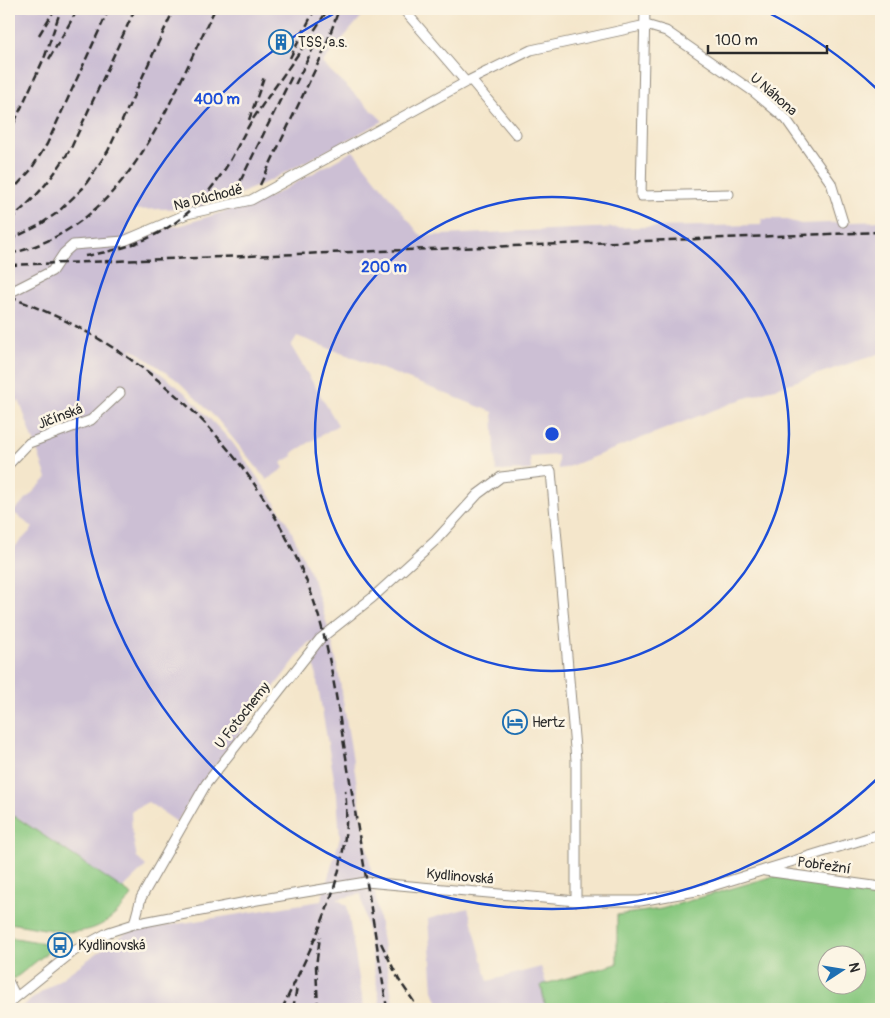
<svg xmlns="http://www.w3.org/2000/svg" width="890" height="1018" viewBox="0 0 890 1018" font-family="Pangolin,sans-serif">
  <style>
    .industrial { fill: #ccbfd4 }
    .green { fill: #88c87f; stroke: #5a7a55; fill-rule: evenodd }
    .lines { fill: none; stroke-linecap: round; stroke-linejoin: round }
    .minor-casing { stroke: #90887b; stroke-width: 11 }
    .minor { stroke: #fff; stroke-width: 9 }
    .rail { stroke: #2b2b2b; stroke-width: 2.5; stroke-dasharray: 8 4; stroke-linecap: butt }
    .ring { fill: none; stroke: #1d4ed8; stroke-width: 2.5 }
    .labels { text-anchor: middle; stroke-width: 5; stroke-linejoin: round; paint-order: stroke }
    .poi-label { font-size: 14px; fill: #2b2b2b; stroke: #fcf5e5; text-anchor: start }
    .street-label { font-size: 14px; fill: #2b2b2b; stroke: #fcf5e5 }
    .centre { fill: #1d4ed8; stroke: #fcf5e5; stroke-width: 2.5 }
    .ring-label { font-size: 15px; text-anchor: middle; font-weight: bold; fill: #1d4ed8; stroke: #fcf5e5; stroke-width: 5; stroke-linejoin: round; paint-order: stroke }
  </style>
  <rect width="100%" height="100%" fill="#fcf5e5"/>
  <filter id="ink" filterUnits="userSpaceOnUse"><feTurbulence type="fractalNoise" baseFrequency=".02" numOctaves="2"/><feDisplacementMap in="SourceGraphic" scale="10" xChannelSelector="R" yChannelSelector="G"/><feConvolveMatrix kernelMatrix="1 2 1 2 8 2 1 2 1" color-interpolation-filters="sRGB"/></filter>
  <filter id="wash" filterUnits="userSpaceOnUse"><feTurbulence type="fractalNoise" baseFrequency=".0096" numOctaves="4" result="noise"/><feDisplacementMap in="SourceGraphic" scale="20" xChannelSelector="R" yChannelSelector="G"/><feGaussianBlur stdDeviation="1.12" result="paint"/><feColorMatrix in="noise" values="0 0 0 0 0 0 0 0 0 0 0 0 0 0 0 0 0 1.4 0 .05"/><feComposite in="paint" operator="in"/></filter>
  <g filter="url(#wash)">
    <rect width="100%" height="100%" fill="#f4e6cb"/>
    <path class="industrial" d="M 9,9 L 368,9 L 322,63 L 383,121 L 269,181 L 210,207 L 135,210 L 123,236 L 182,225 L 270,197 L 353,151 L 421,236 L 594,228 L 761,225 L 762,219 L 783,219 L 801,224 L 881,221 L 881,353 L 737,401 L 565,468 L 558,469 L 558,455 L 530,457 L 531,470 L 496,471 L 493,412 L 297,336 L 291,346 L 338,425 L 292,453 L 293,456 L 281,463 L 284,468 L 267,480 L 217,419 L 177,380 L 131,348 L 131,350 L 184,392 L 232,442 L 272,498 L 289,526 L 313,579 L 330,634 L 337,664 L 394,1009 L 381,1009 L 361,894 L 337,899 L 347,906 L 364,1009 L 18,1009 L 127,932 L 321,901 L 340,838 L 337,796 L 313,658 L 315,642 L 307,644 L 199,786 L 177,822 L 148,802 L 131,811 L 132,832 L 137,858 L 146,866 L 122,889 L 17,817 L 9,816 L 9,553 L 33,528 L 13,512 L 47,478 L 19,400 L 9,410 Z
      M 468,908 L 488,981 L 541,967 L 546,983 L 541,986 L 546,1009 L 444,1009 L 436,999 L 433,990 L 428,919 Z"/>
    <path class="green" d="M 9,816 L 16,817 L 132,895 C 95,947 64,931 9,923 Z
      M 774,876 L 881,892 L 881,1009 L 546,1009 L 541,985 L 617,964 L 617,915 L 661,909 ZM 828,956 L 858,956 L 858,986 L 828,986 Z
      M 9,937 L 57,945 L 14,979 L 9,972 Z"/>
  </g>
  <g filter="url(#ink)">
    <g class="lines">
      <defs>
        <path id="minor" d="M 645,9 L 641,196 L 729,194
          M 404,10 L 466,82
          M 471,80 L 516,134
          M 9,293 L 52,271 L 64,253 L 73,245 L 124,241 L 187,214 L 251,200 L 466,82 L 531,50 L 646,25 L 666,31 L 754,92 L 786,119 L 831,183 L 843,222
          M 9,464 L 29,443 L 91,420 L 120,393
          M 765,871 L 881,887
          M 134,924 L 141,898 L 206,784 L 320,639 L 372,598 L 436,540 L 478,494 L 501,477 L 551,471 L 576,760 L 576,901
          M 9,983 L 16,997
          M 9,1003 L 74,951 L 109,932 L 134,924 L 257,900 L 366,882 L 576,901 L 640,901 L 696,891 L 881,834"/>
      </defs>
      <use href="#minor" class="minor-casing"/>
      <use href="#minor" class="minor"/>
      <path class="rail" d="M 39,35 L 55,9
        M 290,58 L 315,9
        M 49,59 L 78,9
        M 295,85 L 319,36
        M 249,120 L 264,77
        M 9,134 L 45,56 L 61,9
        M 260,185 L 324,51 L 339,9
        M 235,192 L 293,74
        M 9,194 L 30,171 L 47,144 L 109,9
        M 9,220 C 35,200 56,174 72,146 L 135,9
        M 9,240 L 38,226 L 57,213 L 83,188 L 108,151 L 174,9
        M 9,254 C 129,226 166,107 215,9
        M 85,256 C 147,246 188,224 223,172 C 234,156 241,138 251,122 C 276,84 304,48 328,9
        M 9,265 L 881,232
        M 9,297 C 145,345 252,447 306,580 C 329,636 336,698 346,757 C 360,841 374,925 387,1009
        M 381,943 L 399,980 L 419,1009
        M 282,1009 C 314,941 354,868 345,790
        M 293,1009 L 297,987
        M 318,1009 L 316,966 L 320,937"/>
    </g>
  </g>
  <g class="ring">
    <circle cx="552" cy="434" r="237"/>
    <path d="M878 778A474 474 0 1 1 341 10M763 10A474 474 0 0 1 878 90"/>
  </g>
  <defs>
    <symbol id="building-ring" viewBox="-11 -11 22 22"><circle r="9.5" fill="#fcf5e5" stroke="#1f6fb2" stroke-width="1.5"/><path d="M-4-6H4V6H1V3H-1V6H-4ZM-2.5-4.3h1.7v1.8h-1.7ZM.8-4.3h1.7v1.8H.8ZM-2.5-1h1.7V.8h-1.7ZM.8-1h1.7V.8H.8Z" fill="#1f6fb2"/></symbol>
    <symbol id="hotel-ring" viewBox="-11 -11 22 22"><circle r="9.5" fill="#fcf5e5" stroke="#1f6fb2" stroke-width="1.5"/><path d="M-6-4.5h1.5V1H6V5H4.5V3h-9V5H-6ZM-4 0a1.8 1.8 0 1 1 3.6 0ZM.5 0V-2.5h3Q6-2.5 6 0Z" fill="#1f6fb2"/></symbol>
    <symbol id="bus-ring" viewBox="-11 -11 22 22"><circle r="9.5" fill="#fcf5e5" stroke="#1f6fb2" stroke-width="1.5"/><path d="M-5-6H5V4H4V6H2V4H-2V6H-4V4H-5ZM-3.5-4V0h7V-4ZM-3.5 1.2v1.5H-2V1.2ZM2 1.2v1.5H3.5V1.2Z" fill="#1f6fb2"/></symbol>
  </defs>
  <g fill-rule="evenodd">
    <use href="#building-ring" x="267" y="28" width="28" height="28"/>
    <use href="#hotel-ring" x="501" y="708" width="28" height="28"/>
    <use href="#bus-ring" x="46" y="931" width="28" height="28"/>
  </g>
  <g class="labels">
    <g class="poi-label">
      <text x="298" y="47">TSS, a.s.</text>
      <text x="532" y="727">Hertz</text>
      <text x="78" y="950">Kydlinovská</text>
    </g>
    <g class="street-label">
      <text transform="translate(774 94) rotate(41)" y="5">U Náhona</text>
      <text transform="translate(208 197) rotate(-14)" y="5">Na Důchodě</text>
      <text transform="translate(60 416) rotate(-21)" y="5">Jičínská</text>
      <text transform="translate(242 715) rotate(-52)" y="5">U Fotochemy</text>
      <text transform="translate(824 865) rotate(8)" y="5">Pobřežní</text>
      <text transform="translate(460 876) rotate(5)" y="5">Kydlinovská</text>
    </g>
  </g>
  <circle cx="552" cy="434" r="8" class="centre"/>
  <g class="ring-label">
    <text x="217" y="104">400 m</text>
    <text x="384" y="272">200 m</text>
  </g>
  <rect width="890" height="1018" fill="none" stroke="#fcf5e5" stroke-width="30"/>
  <g transform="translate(842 970) rotate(78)"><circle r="24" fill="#fcf5e5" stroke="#a8a49b"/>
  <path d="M0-4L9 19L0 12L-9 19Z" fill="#1f6fb2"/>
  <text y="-8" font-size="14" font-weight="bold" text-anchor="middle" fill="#2b2b2b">N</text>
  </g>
  <path d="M708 45v8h119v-8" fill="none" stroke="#2b2b2b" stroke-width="2.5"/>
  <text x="715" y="45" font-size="15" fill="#2b2b2b" stroke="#fcf5e5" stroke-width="4" paint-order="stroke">100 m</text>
</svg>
